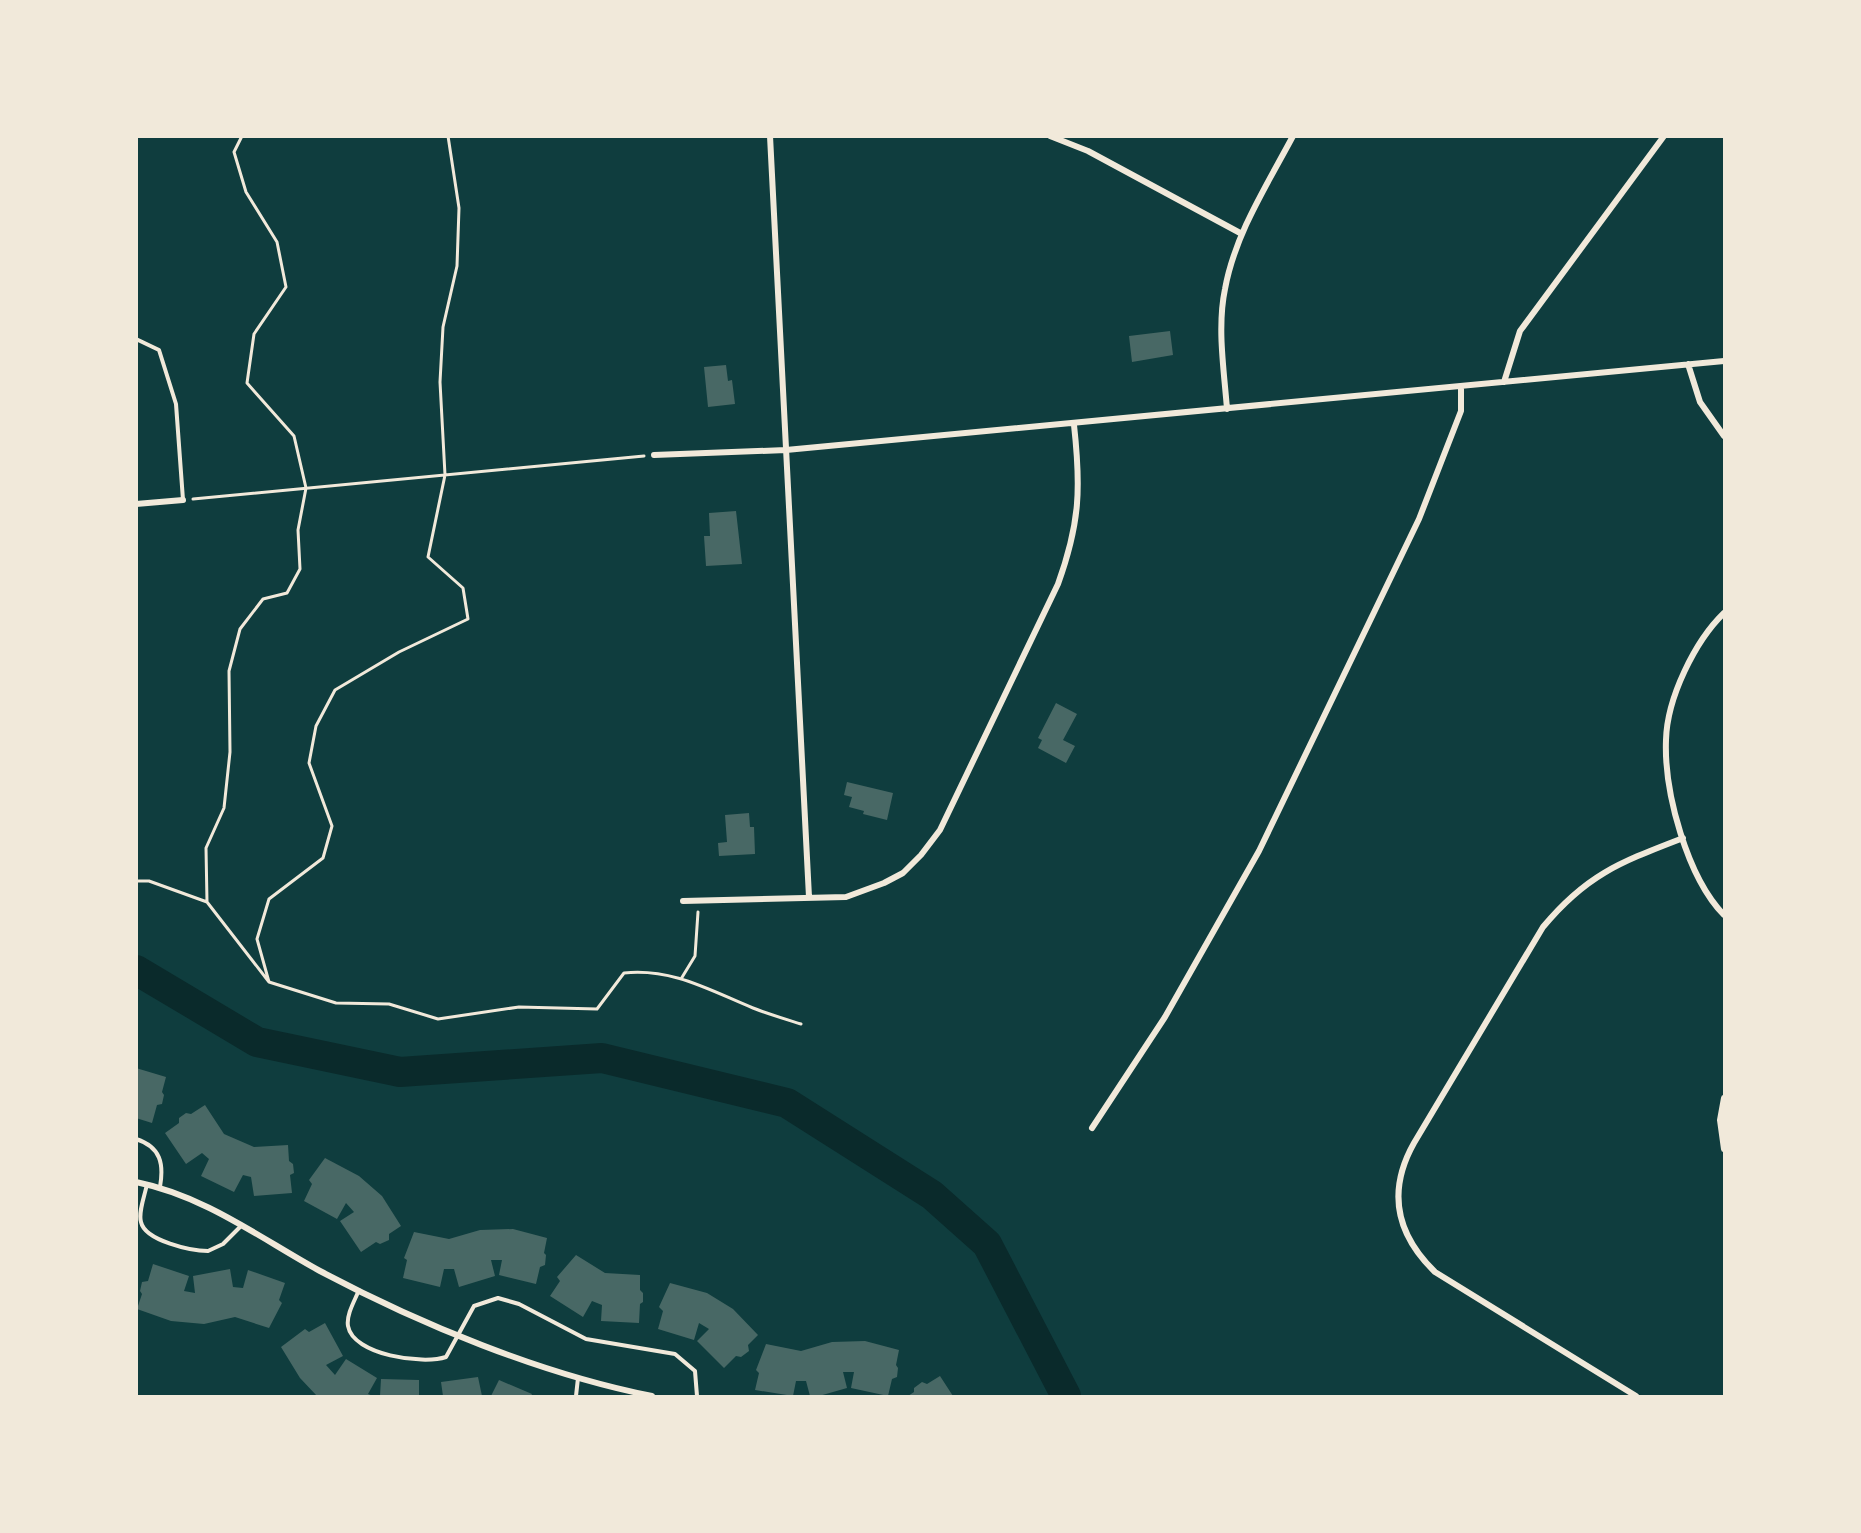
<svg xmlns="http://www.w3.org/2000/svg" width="1861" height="1533" viewBox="0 0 1861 1533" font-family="Lato,sans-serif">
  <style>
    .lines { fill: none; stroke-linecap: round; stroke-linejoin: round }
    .river { stroke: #0a2a2b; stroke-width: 30 }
    .building { fill: #486865 }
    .path { stroke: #f1e9da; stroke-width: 3 }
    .service { stroke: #f1e9da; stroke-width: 4 }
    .minor { stroke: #f1e9da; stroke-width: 6 }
  </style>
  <rect width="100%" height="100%" fill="#0f3d3e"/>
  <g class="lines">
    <path class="river" d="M 136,970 L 257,1042 L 400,1072 L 602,1058 L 787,1103 L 932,1195 L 987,1244 L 1066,1396"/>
  </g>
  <path class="building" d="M 1170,331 L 1173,355 L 1132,362 L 1129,336 Z
    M 726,365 L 728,381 L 732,380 L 735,404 L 708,407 L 704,367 Z
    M 736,511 L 742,564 L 706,566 L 704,536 L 710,536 L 709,513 Z
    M 1056,703 L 1077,714 L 1063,740 L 1075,746 L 1066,763 L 1038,748 L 1042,740 L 1038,738 Z
    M 847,782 L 893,793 L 887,820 L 863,814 L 864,811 L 849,807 L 852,797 L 844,795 Z
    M 749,813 L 750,827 L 754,827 L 755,854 L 719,856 L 718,843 L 727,842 L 725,815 Z
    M 136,1068 L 166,1077 L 162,1092 L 164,1095 L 162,1104 L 157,1105 L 152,1123 L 136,1118 Z
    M 205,1105 L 224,1134 L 254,1147 L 288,1145 L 289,1161 L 293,1164 L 294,1173 L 290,1175 L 292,1193 L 254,1196 L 251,1177 L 243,1175 L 234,1192 L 201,1176 L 209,1159 L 202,1153 L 186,1164 L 165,1133 L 179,1123 L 179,1118 L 186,1113 L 191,1114 Z
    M 325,1158 L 359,1176 L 382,1196 L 401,1226 L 389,1234 L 389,1240 L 380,1244 L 376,1242 L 361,1252 L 340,1221 L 354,1212 L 346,1203 L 337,1219 L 304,1201 L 312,1184 L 309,1180 Z
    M 513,1229 L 547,1238 L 544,1253 L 546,1255 L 545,1265 L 540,1267 L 536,1284 L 499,1275 L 502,1260 L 491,1260 L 495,1276 L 459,1287 L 454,1269 L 444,1269 L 440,1287 L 403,1278 L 407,1260 L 404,1258 L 414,1232 L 449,1239 L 480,1230 Z
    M 576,1255 L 605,1273 L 640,1275 L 640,1290 L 643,1293 L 643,1302 L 640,1304 L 639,1323 L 601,1321 L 602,1305 L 592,1301 L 583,1317 L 550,1296 L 560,1281 L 557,1277 Z
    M 153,1264 L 189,1276 L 184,1291 L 195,1293 L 193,1276 L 230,1269 L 233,1287 L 243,1288 L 248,1270 L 285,1283 L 279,1300 L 282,1303 L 269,1328 L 235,1317 L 204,1324 L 171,1321 L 137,1309 L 142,1294 L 140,1291 L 142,1282 L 148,1281 Z
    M 670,1283 L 707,1293 L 733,1309 L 758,1335 L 748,1345 L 749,1351 L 741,1357 L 736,1356 L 724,1368 L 697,1341 L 709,1329 L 699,1323 L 694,1340 L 658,1329 L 663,1311 L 659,1307 Z
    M 325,1323 L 343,1356 L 326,1365 L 335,1375 L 346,1359 L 377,1378 L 368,1394 L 373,1396 L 317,1396 L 300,1378 L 281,1347 L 305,1329 L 309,1332 Z
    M 865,1341 L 899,1350 L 896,1365 L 898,1368 L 897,1377 L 892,1379 L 888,1396 L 851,1388 L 854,1372 L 843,1372 L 847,1388 L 819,1396 L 810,1396 L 806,1381 L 796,1381 L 793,1396 L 755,1390 L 759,1373 L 756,1370 L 766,1344 L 801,1351 L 832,1342 Z
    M 940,1376 L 953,1396 L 908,1396 L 914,1392 L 914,1388 L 922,1382 L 927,1384 Z
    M 478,1377 L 482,1396 L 443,1396 L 441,1382 Z
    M 381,1379 L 419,1380 L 419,1396 L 380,1396 Z
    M 499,1380 L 532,1394 L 531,1396 L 491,1396 Z"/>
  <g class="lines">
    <path class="path" d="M 193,499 L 644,456
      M 136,881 L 149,881 L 207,902 L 269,982 L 336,1003 L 389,1004 L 438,1019 L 519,1007 L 597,1009 L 624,973 C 672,968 709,990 753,1008 C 768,1014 785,1019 801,1024
      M 207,902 L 206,848 L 224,808 L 230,752 L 229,671 L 240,629 L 263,599 L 287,593 L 300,569 L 298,530 L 306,488 L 294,436 L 247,383 L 254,334 L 286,287 L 277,242 L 246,192 L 234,152 L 242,136
      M 681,979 L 695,956 L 698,912
      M 269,982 L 257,939 L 269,899 L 323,858 L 332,826 L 309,763 L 316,726 L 335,690 L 399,652 L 468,619 L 463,588 L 428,557 L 445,475 L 440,382 L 443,327 L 457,266 L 459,208 L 448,136"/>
    <path class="service" d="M 136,339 L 159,350 L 176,404 L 183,500
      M 136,1139 C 161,1147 164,1164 160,1187
      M 147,1184 C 145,1195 138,1212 141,1222 C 145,1241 192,1251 208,1251 L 223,1244 L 241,1226
      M 359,1290 C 355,1300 346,1315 348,1326 C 353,1355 423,1365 446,1357 L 474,1306 L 498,1298 L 519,1304 L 586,1339 L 675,1354 L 695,1371 L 697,1396
      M 576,1396 L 578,1378"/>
    <path class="minor" d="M 770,136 L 809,897
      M 1050,136 L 1088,151 L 1242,234
      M 1688,364 L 1700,402 L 1724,436
      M 1504,382 L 1520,331 L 1664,136
      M 1227,409 C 1224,370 1217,327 1225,289 C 1235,234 1267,185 1293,136
      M 654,455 L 786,450 L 1724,361
      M 136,504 L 183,500
      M 1724,613 C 1695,641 1667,698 1666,740 C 1664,792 1687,877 1724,915
      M 683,901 L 846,897 L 884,883 L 903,873 L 921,855 L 940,830 L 1058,584 C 1080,523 1081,488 1074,425
      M 1724,1098 L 1720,1120 L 1724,1149
      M 1092,1128 L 1165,1017 L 1259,851 L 1419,519 L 1461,411 L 1461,388
      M 136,1182 C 205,1196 260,1238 320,1271 C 420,1324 541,1374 652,1396
      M 1636,1396 L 1435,1272 C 1396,1234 1387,1191 1414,1143 L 1543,927 C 1587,874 1621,862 1683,838"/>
  </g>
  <rect width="1861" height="1533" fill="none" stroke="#f1e9da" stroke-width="276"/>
</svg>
